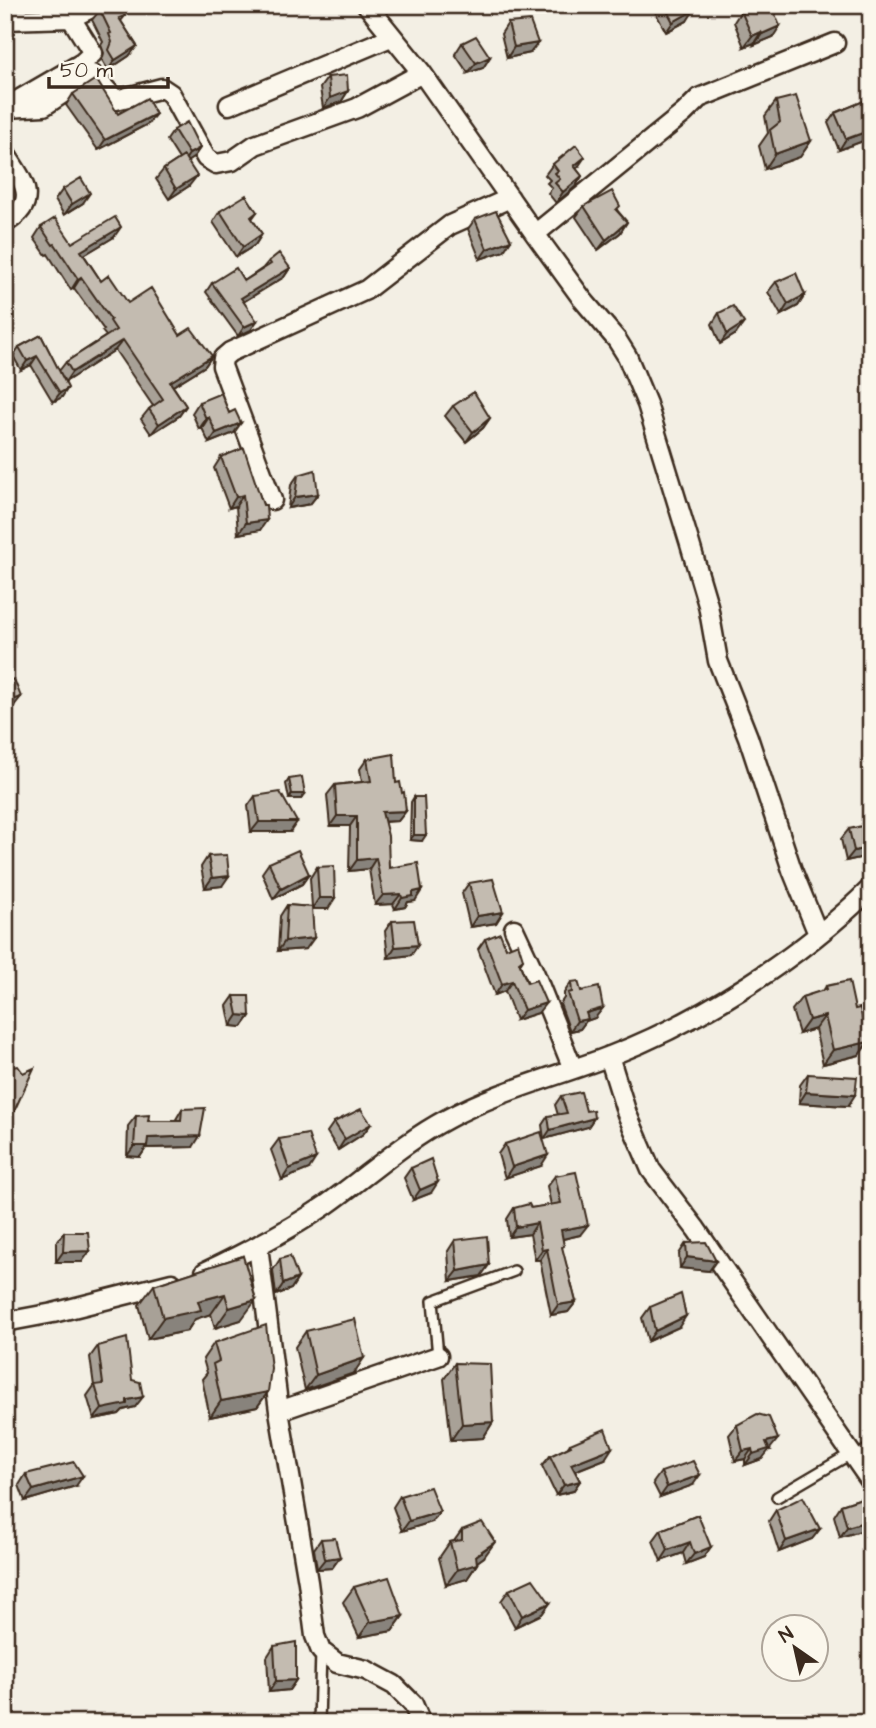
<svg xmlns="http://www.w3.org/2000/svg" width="876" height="1728" viewBox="0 0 876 1728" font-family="'Architects Daughter',sans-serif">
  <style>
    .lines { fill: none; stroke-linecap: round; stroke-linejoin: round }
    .service-casing { stroke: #3b2a1e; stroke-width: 14 }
    .minor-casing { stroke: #3b2a1e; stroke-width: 23 }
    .service { stroke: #fbf7ec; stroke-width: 9 }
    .minor { stroke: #fbf7ec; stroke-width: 18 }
    .wall { fill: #a8a197; stroke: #3b2a1e; stroke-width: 2 }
    .shaded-wall { fill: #88837b; stroke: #3b2a1e; stroke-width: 2 }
    .building { fill: #c3bbb0; stroke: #3b2a1e; stroke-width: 2 }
  </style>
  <rect width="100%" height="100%" fill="#f3efe4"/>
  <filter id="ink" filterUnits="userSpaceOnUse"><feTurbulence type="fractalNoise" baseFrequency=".0143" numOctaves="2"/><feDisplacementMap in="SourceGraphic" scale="14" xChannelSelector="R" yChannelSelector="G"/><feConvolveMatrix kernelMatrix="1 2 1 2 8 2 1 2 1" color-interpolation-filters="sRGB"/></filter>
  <g filter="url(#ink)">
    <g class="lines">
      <defs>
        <path id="service" d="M 438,1356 L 433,1301 L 514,1271
          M 855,1458 L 871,1447
          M 777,1497 L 852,1453
          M 319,1723 L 321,1651"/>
        <path id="minor" d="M 367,5 L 422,73 L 535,234 L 583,300 L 617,340 L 627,356 L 647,404 L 689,541 L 708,605 L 718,661 L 748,737 L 792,870 L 818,934
          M 5,20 L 71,18 L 98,5
          M 229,105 L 391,37
          M 8,106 L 82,63 L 93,53 L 71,18
          M 5,108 L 44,106 L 92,74 L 116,100 L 162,88 L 171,94 L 206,158 L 216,164 L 232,161 L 255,145 L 357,108 L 422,73
          M 5,153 C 22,180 42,201 5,223
          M 535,234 L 684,113 L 699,98 L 835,43
          M 272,500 L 222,366 L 223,358 L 230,352 L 366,290 L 450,225 L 510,198
          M 514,929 L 535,974 L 573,1069
          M 609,1056 L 627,1114 L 651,1170 L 696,1229 L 871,1482
          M 258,1246 L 279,1411 L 308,1582 L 315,1636 L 321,1651 L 337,1663 L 366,1670 L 394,1685 L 413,1704 L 421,1723
          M 205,1272 C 247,1252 288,1231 326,1205 C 366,1177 402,1143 447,1119 C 498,1091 555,1077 610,1056 C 703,1020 800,958 871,888
          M 5,1322 L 53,1313 L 172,1283
          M 279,1411 L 438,1356"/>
      </defs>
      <use href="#service" class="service-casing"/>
      <use href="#minor" class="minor-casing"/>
      <use href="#service" class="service"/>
      <use href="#minor" class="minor"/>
    </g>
    <path class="wall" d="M 657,5 L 692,5 L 687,21 L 666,32 L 654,10 Z
      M 100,10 L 125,16 L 121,21 L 137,46 L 129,56 L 108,70 L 102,60 L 104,53 L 101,45 L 103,42 L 92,20 Z
      M 741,11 L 773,37 L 754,45 L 754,43 L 744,47 L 734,22 Z
      M 508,23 L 530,53 L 507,58 L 501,34 Z
      M 462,43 L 490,57 L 483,68 L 468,73 L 455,54 Z
      M 328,77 L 348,91 L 341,102 L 323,108 L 320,88 Z
      M 73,94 L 118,114 L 148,124 L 98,150 L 66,105 Z
      M 871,98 L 871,138 L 839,150 L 828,123 L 835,113 Z
      M 776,101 L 811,141 L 800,157 L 765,169 L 759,146 L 768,133 L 765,116 Z
      M 174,130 L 200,148 L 193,158 L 188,161 L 189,186 L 169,199 L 156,179 L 164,169 L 179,159 L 167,140 Z
      M 553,164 L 578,167 L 576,168 L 582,176 L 575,187 L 556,203 L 548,193 L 552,188 L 547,183 L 550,180 L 545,175 Z
      M 63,189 L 83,203 L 64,215 L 55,200 Z
      M 584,206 L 617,210 L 627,222 L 620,233 L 598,250 L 576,217 Z
      M 220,211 L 257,212 L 252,219 L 262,234 L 255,245 L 236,257 L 213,222 Z
      M 475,219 L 504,251 L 480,259 L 468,229 Z
      M 41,227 L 72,243 L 114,237 L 84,255 L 101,281 L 128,303 L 212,356 L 205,366 L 173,386 L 186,406 L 179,416 L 151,434 L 141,419 L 149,409 L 153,406 L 115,350 L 65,382 L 62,397 L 53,402 L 31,365 L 21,370 L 13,356 L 19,347 L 41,335 L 59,371 L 66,362 L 106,336 L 102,331 L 104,330 L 74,288 L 71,290 L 48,254 L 46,255 L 34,238 Z
      M 871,229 L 871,242 L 866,235 Z
      M 269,261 L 290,268 L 284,277 L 243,302 L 251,330 L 238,336 L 206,292 L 212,283 L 244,281 L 263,268 Z
      M 776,282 L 805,295 L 798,306 L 781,315 L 768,292 Z
      M 719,313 L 736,334 L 720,344 L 712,324 Z
      M 199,402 L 234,433 L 209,443 L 202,428 L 199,429 L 192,413 Z
      M 453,406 L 490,418 L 483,428 L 466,442 L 445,416 Z
      M 221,457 L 263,505 L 260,530 L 238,534 L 236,506 L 229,508 L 214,468 Z
      M 298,475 L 318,494 L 310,504 L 288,508 L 291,485 Z
      M 367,759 L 396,783 L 406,811 L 398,821 L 384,822 L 389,868 L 415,901 L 408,902 L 405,907 L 395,909 L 393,904 L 375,905 L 369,869 L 349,871 L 350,826 L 330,826 L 327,795 L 335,785 L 362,782 L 360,769 Z
      M 289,779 L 305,794 L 301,799 L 289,799 L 286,784 Z
      M 255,796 L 290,832 L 251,832 L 248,806 Z
      M 414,797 L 422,841 L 410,840 L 411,802 Z
      M 849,829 L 868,856 L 846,861 L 841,839 Z
      M 208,856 L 222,886 L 205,888 L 201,867 Z
      M 269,863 L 309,874 L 302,884 L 273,899 L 262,873 Z
      M 317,867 L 328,909 L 312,909 L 306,949 L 278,951 L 280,916 L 287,905 L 312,907 L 310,878 Z
      M 469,883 L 503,912 L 496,923 L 470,927 L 462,893 Z
      M 392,921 L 418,945 L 411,955 L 388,958 L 385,931 Z
      M 485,939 L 506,948 L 523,959 L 520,964 L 538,1013 L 516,1020 L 505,991 L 495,995 L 478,949 Z
      M 571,982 L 603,1008 L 595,1018 L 586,1021 L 580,1029 L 570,1031 L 560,1004 L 564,998 L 564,993 Z
      M 826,986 L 855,1009 L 868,1042 L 859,1055 L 823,1064 L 815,1029 L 799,1034 L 792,1010 L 802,997 L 823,991 Z
      M 234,996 L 250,1016 L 242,1027 L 231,1026 L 227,1006 Z
      M 808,1074 L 848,1106 L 799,1103 L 800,1085 Z
      M 561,1096 L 586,1111 L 594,1118 L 588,1127 L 544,1139 L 542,1125 L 548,1116 L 558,1115 L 555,1105 Z
      M 182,1109 L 193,1147 L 146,1148 L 140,1157 L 127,1156 L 128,1126 L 136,1116 L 148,1121 L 175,1121 Z
      M 334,1122 L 371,1124 L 363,1134 L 338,1150 L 327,1132 Z
      M 279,1139 L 309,1169 L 282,1180 L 271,1150 Z
      M 505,1144 L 541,1166 L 505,1178 L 498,1154 Z
      M 411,1168 L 431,1193 L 413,1200 L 404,1178 Z
      M 555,1176 L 580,1235 L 563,1239 L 562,1249 L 576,1302 L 568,1312 L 551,1315 L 540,1260 L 535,1260 L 530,1234 L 509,1237 L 507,1219 L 514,1208 L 531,1208 L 551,1205 L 547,1186 Z
      M 64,1232 L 82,1262 L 56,1262 L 56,1243 Z
      M 455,1240 L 481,1276 L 450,1281 L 448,1251 Z
      M 686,1243 L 709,1271 L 680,1268 L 679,1254 Z
      M 243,1256 L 241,1320 L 215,1328 L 211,1314 L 195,1319 L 187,1331 L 148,1339 L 139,1305 L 154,1285 Z
      M 280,1259 L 298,1278 L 291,1289 L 276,1295 L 273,1270 Z
      M 650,1307 L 679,1327 L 648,1341 L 642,1318 Z
      M 306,1331 L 354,1373 L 305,1390 L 295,1347 Z
      M 214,1343 L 268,1392 L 257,1407 L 210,1417 L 202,1379 L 207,1373 L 203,1359 Z
      M 98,1346 L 135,1407 L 123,1410 L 119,1414 L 94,1419 L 87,1396 L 94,1386 L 90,1357 Z
      M 455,1363 L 493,1422 L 483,1438 L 451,1440 L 444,1379 Z
      M 737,1425 L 770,1450 L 768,1450 L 762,1459 L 745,1465 L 745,1459 L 735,1461 L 729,1435 Z
      M 570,1444 L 605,1459 L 575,1471 L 580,1481 L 573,1491 L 556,1495 L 542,1466 L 550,1456 L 567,1448 Z
      M 661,1472 L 693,1485 L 660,1497 L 653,1483 Z
      M 26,1474 L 76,1486 L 25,1501 L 19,1485 Z
      M 871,1495 L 871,1528 L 840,1537 L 834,1516 L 841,1505 Z
      M 400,1496 L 432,1522 L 402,1531 L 393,1507 Z
      M 776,1510 L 820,1529 L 812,1539 L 779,1552 L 769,1521 Z
      M 698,1515 L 704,1557 L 686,1564 L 683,1553 L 661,1561 L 653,1541 L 661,1530 Z
      M 462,1530 L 484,1557 L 477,1562 L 477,1564 L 467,1579 L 446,1585 L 439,1558 L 450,1542 L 454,1541 Z
      M 321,1539 L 340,1557 L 332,1568 L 317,1569 L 314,1549 Z
      M 354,1587 L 403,1616 L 392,1631 L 359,1637 L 343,1602 Z
      M 509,1590 L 550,1603 L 542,1614 L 515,1627 L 501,1601 Z
      M 274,1646 L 296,1680 L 289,1690 L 269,1692 L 267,1657 Z"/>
    <path class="shaded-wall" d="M 694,10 L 687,21 L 666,32 L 673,22 Z
      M 780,26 L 773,37 L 754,45 L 762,34 Z
      M 761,32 L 754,43 L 744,47 L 752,36 Z
      M 538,43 L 530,53 L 507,58 L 514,47 Z
      M 137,46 L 129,56 L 108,70 L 115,60 Z
      M 490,57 L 483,68 L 468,73 L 476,63 Z
      M 348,91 L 341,102 L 323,108 L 330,98 Z
      M 156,114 L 148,124 L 98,150 L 105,140 Z
      M 871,130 L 871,138 L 839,150 L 846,139 Z
      M 811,141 L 800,157 L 765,169 L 775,154 Z
      M 200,148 L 193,158 L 182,165 L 189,154 Z
      M 585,157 L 578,167 L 567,176 L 574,166 Z
      M 197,176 L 189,186 L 169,199 L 176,189 Z
      M 582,176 L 575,187 L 556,203 L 563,192 Z
      M 90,193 L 83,203 L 64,215 L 72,204 Z
      M 627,222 L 620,233 L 598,250 L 606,240 Z
      M 121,227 L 114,237 L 74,261 L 81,251 Z
      M 262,234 L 255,245 L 236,257 L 243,247 Z
      M 511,240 L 504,251 L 480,259 L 487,249 Z
      M 290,268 L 284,277 L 235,307 L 241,298 Z
      M 81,277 L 74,288 L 71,290 L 78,279 Z
      M 805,295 L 798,306 L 781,315 L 788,304 Z
      M 257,321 L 251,330 L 238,336 L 244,327 Z
      M 744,323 L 736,334 L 720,344 L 727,334 Z
      M 123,340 L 115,350 L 65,382 L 72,372 Z
      M 37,356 L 31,365 L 21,370 L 27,361 Z
      M 212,356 L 205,366 L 163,392 L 170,382 Z
      M 68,388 L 62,397 L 53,402 L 60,393 Z
      M 186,406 L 179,416 L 151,434 L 159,424 Z
      M 209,417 L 202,428 L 199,429 L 206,419 Z
      M 490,418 L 483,428 L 466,442 L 473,432 Z
      M 241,423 L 234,433 L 209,443 L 216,433 Z
      M 318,494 L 310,504 L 288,508 L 295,497 Z
      M 243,495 L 236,506 L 229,508 L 236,497 Z
      M 267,520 L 260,530 L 238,534 L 246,523 Z
      M 21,697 L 13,707 L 5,710 L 5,702 Z
      M 292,794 L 305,794 L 301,799 L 289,799 Z
      M 406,811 L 398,821 L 374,822 L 382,812 Z
      M 337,816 L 357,816 L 350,826 L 330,826 Z
      M 259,822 L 297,822 L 290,832 L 251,832 Z
      M 414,835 L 426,835 L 422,841 L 410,840 Z
      M 871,847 L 871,852 L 868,856 L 846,861 L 854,851 Z
      M 376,858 L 369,869 L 349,871 L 357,860 Z
      M 309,874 L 302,884 L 273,899 L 281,889 Z
      M 229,876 L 222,886 L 205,888 L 212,878 Z
      M 422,890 L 415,901 L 408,902 L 405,907 L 395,909 L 402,898 L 413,892 Z
      M 401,894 L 393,904 L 375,905 L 383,895 Z
      M 319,898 L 335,898 L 328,909 L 312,909 Z
      M 503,912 L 496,923 L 470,927 L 477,916 Z
      M 314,938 L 306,949 L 278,951 L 285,941 Z
      M 418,945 L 411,955 L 388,958 L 395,947 Z
      M 512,981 L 505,991 L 495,995 L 502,984 Z
      M 546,1003 L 538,1013 L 516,1020 L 524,1010 Z
      M 603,1008 L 595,1018 L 586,1021 L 580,1029 L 570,1031 L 577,1021 L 586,1013 Z
      M 238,1015 L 250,1016 L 242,1027 L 231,1026 Z
      M 825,1016 L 815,1029 L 799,1034 L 809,1020 Z
      M 868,1042 L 859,1055 L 823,1064 L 833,1050 Z
      M 806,1092 L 855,1095 L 848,1106 L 799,1103 Z
      M 594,1118 L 588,1127 L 544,1139 L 550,1130 Z
      M 371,1124 L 363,1134 L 338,1150 L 345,1139 Z
      M 200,1136 L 193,1147 L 146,1148 L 140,1157 L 127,1156 L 134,1146 L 148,1138 Z
      M 548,1155 L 541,1166 L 505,1178 L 512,1167 Z
      M 316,1158 L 309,1169 L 282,1180 L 289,1169 Z
      M 438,1182 L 431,1193 L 413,1200 L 420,1190 Z
      M 537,1223 L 530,1234 L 509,1237 L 516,1227 Z
      M 588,1225 L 580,1235 L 554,1241 L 561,1230 Z
      M 547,1249 L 540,1260 L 535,1260 L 542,1250 Z
      M 90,1251 L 82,1262 L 56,1262 L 63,1252 Z
      M 687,1257 L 716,1261 L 709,1271 L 680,1268 Z
      M 489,1265 L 481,1276 L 450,1281 L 458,1271 Z
      M 298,1278 L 291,1289 L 276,1295 L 283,1284 Z
      M 225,1294 L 211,1314 L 195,1319 L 187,1331 L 148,1339 L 163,1318 L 198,1301 Z
      M 256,1300 L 241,1320 L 215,1328 L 229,1308 Z
      M 576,1302 L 568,1312 L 551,1315 L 558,1305 Z
      M 686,1316 L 679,1327 L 648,1341 L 655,1331 Z
      M 364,1358 L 354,1373 L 305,1390 L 316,1375 Z
      M 268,1392 L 257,1407 L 210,1417 L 221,1401 Z
      M 143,1397 L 135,1407 L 123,1410 L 119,1414 L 94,1419 L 102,1409 L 127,1400 Z
      M 493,1422 L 483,1438 L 451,1440 L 462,1424 Z
      M 778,1439 L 762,1459 L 745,1465 L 753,1454 L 766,1442 Z
      M 612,1448 L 605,1459 L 564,1475 L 571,1464 Z
      M 752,1449 L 745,1459 L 735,1461 L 743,1451 Z
      M 700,1475 L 693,1485 L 660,1497 L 667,1487 Z
      M 83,1476 L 76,1486 L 25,1501 L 33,1490 Z
      M 580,1481 L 573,1491 L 556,1495 L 564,1485 Z
      M 440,1512 L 432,1522 L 402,1531 L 409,1521 Z
      M 871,1520 L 871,1528 L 840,1537 L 847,1527 Z
      M 820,1529 L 812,1539 L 779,1552 L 786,1541 Z
      M 495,1542 L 484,1557 L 473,1565 L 477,1564 L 467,1579 L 446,1585 L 457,1570 Z
      M 690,1542 L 683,1553 L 661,1561 L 668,1550 Z
      M 711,1547 L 704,1557 L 686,1564 L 694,1554 Z
      M 340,1557 L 332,1568 L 317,1569 L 325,1559 Z
      M 550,1603 L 542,1614 L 515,1627 L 522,1616 Z
      M 403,1616 L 392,1631 L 359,1637 L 370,1622 Z
      M 296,1680 L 289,1690 L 269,1692 L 276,1681 Z"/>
    <path class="building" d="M 108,5 L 120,5 L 125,16 L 119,18 L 137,46 L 115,60 L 109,50 L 112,42 L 109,34 L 111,33 L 100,10 Z
      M 664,5 L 692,5 L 694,10 L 673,22 Z
      M 755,5 L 771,5 L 780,26 L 762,34 L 761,32 L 752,36 L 741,11 Z
      M 530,21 L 538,43 L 514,47 L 508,23 Z
      M 476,36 L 490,57 L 476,63 L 462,43 Z
      M 347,75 L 348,91 L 330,98 L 328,77 Z
      M 96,79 L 118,114 L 147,98 L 156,114 L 105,140 L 73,94 Z
      M 796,96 L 811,141 L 775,154 L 770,130 L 780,122 L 776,101 Z
      M 871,98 L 871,130 L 846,139 L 835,113 Z
      M 187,122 L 200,148 L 189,154 L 174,130 Z
      M 576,145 L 585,157 L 574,166 L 582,176 L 563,192 L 555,183 L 560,179 L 555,173 L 558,171 L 553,164 Z
      M 184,156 L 197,176 L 176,189 L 164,169 Z
      M 81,178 L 90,193 L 72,204 L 63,189 Z
      M 612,191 L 620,206 L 616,210 L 627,222 L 606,240 L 584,206 Z
      M 246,195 L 257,212 L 251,217 L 262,234 L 243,247 L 220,211 Z
      M 496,211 L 511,240 L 487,249 L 475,219 Z
      M 115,217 L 121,227 L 81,251 L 101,281 L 109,275 L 128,303 L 151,288 L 180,335 L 191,328 L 212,356 L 170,382 L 186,406 L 159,424 L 149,409 L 163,399 L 123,340 L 72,372 L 66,362 L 116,330 L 110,321 L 111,320 L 81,277 L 78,279 L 55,244 L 53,245 L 41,227 L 55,218 L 72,243 Z
      M 279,253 L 290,268 L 241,298 L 257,321 L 244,327 L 212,283 L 236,268 L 244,281 L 271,264 L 269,261 Z
      M 796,273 L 805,295 L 788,304 L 776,282 Z
      M 733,306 L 744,323 L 727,334 L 719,313 Z
      M 5,333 L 10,342 L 5,345 Z
      M 41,335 L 68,388 L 60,393 L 37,356 L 27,361 L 19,347 Z
      M 474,392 L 490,418 L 473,432 L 453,406 Z
      M 221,393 L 229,413 L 235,410 L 241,423 L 216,433 L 209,417 L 206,419 L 199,402 Z
      M 244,448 L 263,505 L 266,505 L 267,520 L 246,523 L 243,495 L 236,497 L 221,457 Z
      M 315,470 L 318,494 L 295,497 L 298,475 Z
      M 14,679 L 21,697 L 5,702 L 5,682 Z
      M 394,754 L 396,783 L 400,782 L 402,793 L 404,792 L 406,811 L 382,812 L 388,836 L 389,868 L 418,863 L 422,890 L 413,892 L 413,896 L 402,898 L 401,894 L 383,895 L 376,858 L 357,860 L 357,816 L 337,816 L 335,785 L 371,781 L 367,759 Z
      M 302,777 L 305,794 L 292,794 L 289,779 Z
      M 280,792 L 297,822 L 259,822 L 255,796 Z
      M 414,797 L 424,797 L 426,835 L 414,835 Z
      M 870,824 L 871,847 L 854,851 L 849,829 Z
      M 298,850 L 309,874 L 281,889 L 269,863 Z
      M 227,855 L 229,876 L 212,878 L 208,856 Z
      M 334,866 L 335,898 L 319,898 L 317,867 Z
      M 493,879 L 503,912 L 477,916 L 469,883 Z
      M 287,905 L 312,907 L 314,938 L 285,941 Z
      M 414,920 L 418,945 L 395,947 L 392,921 Z
      M 500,933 L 506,948 L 518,943 L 523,959 L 519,962 L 527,983 L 536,980 L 546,1003 L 524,1010 L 512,981 L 502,984 L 485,939 Z
      M 578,981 L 581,991 L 599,987 L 603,1008 L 586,1013 L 588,1019 L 577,1021 L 568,993 L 572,992 L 571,982 Z
      M 849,981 L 855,1009 L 860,1008 L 868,1042 L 833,1050 L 825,1016 L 809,1020 L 802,997 L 827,989 L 826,986 Z
      M 234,996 L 249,996 L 250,1016 L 238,1015 Z
      M 18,1066 L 23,1073 L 34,1068 L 5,1131 L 5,1068 Z
      M 808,1074 L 857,1077 L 855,1095 L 806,1092 Z
      M 581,1092 L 586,1111 L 593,1110 L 594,1118 L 550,1130 L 548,1116 L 567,1113 L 561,1096 Z
      M 205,1108 L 200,1136 L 148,1138 L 147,1146 L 134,1146 L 136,1116 L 149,1115 L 148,1121 L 181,1121 L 182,1109 Z
      M 361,1109 L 371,1124 L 345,1139 L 334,1122 Z
      M 541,1132 L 548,1155 L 512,1167 L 505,1144 Z
      M 308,1134 L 316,1158 L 289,1169 L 279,1139 Z
      M 5,1145 L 11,1147 L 5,1168 Z
      M 431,1159 L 438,1182 L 420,1190 L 411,1168 Z
      M 576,1172 L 588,1225 L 561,1230 L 564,1246 L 562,1247 L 576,1302 L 558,1305 L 547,1249 L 542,1250 L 537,1223 L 516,1227 L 514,1208 L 529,1204 L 531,1208 L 561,1203 L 555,1176 Z
      M 64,1232 L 88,1232 L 90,1251 L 63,1252 Z
      M 487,1236 L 489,1265 L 458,1271 L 455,1240 Z
      M 706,1242 L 716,1261 L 687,1257 L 686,1243 Z
      M 243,1256 L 256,1300 L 229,1308 L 225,1294 L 198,1301 L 201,1310 L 163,1318 L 154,1285 Z
      M 290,1256 L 298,1278 L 283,1284 L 280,1259 Z
      M 681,1294 L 686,1316 L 655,1331 L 650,1307 Z
      M 355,1319 L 364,1358 L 316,1375 L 306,1331 Z
      M 266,1325 L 271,1368 L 268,1392 L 221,1401 L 213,1364 L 219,1361 L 214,1343 Z
      M 127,1338 L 132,1380 L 140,1382 L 143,1397 L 127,1400 L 127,1404 L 102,1409 L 95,1385 L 103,1384 L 98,1346 Z
      M 455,1363 L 490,1364 L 493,1422 L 462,1424 Z
      M 757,1414 L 769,1417 L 778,1439 L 766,1442 L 769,1449 L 753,1454 L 752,1449 L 743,1451 L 737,1425 Z
      M 605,1429 L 612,1448 L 571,1464 L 580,1481 L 564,1485 L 550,1456 L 571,1446 L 570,1444 Z
      M 693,1461 L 700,1475 L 667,1487 L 661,1472 Z
      M 74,1462 L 83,1476 L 33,1490 L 26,1474 Z
      M 430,1487 L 440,1512 L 409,1521 L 400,1496 Z
      M 871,1495 L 871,1520 L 847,1527 L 841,1505 Z
      M 803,1497 L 820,1529 L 786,1541 L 776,1510 Z
      M 698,1515 L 711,1547 L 694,1554 L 690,1542 L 668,1550 L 661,1530 Z
      M 482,1522 L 495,1542 L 476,1555 L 477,1564 L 457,1570 L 450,1542 L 462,1540 L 462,1530 Z
      M 335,1538 L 340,1557 L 325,1559 L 321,1539 Z
      M 389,1577 L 403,1616 L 370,1622 L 354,1587 Z
      M 533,1579 L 550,1603 L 522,1616 L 509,1590 Z
      M 296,1642 L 296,1680 L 276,1681 L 274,1646 Z"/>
  </g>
  <rect width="876" height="1728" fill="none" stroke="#fbf7ec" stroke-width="28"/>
  <rect x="14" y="14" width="848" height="1700" fill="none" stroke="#3b2a1e" stroke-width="2.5" filter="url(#ink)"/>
  <g transform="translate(795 1648) rotate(326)"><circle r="33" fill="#fbf7ec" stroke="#aea59a" stroke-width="2"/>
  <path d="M0-5L12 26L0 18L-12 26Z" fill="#3b2a1e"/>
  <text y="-10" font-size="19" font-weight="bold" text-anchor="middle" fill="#3b2a1e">N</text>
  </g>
  <path d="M49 77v10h119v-10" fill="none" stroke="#3b2a1e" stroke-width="3.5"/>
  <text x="60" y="77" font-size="21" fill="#3b2a1e" stroke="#fbf7ec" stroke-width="5" paint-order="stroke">50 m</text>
</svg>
